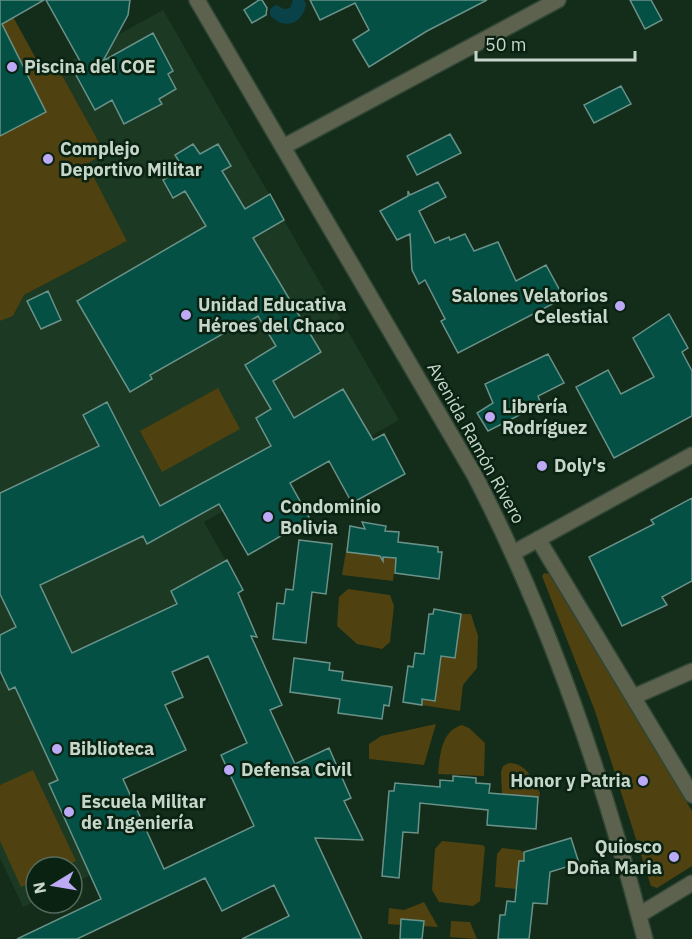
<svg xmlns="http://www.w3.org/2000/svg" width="692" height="939" viewBox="0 0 692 939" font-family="'IBM Plex Sans',sans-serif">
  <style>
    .built { fill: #1b3923 }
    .green { fill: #4f4210 }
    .water { fill: #0a4249 }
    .building { fill: #045045; stroke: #6b9289; stroke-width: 1.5; fill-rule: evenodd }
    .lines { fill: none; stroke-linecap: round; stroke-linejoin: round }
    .minor-casing { stroke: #314736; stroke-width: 18 }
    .minor { stroke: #5c624e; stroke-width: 15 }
    .poi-dot { fill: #bcaaf6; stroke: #0a2211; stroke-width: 2 }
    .labels { text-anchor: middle; stroke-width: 5; stroke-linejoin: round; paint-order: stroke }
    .poi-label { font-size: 18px; font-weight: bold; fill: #c7d6ca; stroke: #0a2211; text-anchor: start }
    .street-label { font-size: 18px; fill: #c7d6ca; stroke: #0a2211 }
  </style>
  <rect width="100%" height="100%" fill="#142c1a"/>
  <path class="built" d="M 163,10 L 399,420 L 292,482 L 287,475 L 204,522 L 243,590 L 238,593 L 246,611 L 164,648 L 160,695 L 186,750 L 123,779 L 154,846 L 72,884 L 72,867 L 36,867 L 36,901 L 23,907 L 0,858 L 0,681 L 4,679 L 0,671 L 0,321 L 13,316 L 24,295 L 127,241 L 87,164 L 105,153 L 58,68 Z"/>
  <path class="green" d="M 6,4 L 45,75 L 58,68 L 105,153 L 87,164 L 127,241 L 24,295 L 13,316 L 0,321 L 0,7 Z
    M 218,388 L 240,429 L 162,472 L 140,431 Z
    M 348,539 L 353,540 L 352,552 L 396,558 L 393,581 L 342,575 Z
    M 544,573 L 549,574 L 692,811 L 692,866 L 657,888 L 651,886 L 595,711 L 542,576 Z
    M 348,589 L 390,595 L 394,606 L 390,642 L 382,649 L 357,644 L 337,626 L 339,597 Z
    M 461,614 L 471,614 L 478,636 L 477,668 L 463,685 L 460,711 L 422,705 L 422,699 L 435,700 L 441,656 L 455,657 Z
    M 436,724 L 424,765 L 369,759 L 369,744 L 381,736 Z
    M 462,725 L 469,728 L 485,743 L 484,776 L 438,774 C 440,755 441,731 462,725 Z
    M 509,763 C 526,763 533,779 540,793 L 538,802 L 529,796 L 502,794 L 501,772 L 503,766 Z
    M 33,770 L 76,861 L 64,867 L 36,867 L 36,880 L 21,887 L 0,841 L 0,785 Z
    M 442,841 L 482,845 L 485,847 L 480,901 L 473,906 L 439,902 L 432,890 L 435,849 Z
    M 502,848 L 520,850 L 524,853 L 524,861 L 519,861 L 517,889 L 495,887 L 497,854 Z
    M 424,902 L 438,927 L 423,926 L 423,921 L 402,919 L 401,925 L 388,924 L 389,908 L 404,910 Z
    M 451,921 L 470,922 L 477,939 L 450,937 Z"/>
  <path class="water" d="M 293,0 L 304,0 L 306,4 C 303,24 284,31 270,15 L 270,9 L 276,5 L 284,9 L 290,8 Z"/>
  <path class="building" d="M 0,0 L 44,0 L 2,24 L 46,112 L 0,136 Z
    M 46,0 L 130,0 L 128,15 L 103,61 L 153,33 L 173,71 L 168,74 L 176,89 L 159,99 L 162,104 L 124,124 L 112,100 L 95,110 L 76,75 L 85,70 Z
    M 259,0 L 262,0 L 267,8 L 266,15 L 252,23 L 244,10 Z
    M 310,0 L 487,0 L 427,31 L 369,67 L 353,40 L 369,30 L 355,3 L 320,20 Z
    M 630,0 L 651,0 L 662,20 L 645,29 Z
    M 621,86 L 631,104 L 594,123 L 584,105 Z
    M 450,134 L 461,153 L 417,175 L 407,156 Z
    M 193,144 L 200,154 L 218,144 L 231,166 L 222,171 L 245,209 L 270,194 L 284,220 L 253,238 L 321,352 L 273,381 L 294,418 L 343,389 L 373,440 L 384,434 L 405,474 L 352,503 L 329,461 L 290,483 L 310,519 L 248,555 L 219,504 L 147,544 L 143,536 L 40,585 L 72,653 L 177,604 L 171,591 L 227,560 L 243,590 L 238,593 L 257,637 L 251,636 L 282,705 L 270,710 L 295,764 L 329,748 L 351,798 L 344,801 L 363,840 L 315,838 L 362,939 L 242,939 L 289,916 L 274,885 L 222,911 L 205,878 L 77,939 L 17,939 L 101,899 L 49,784 L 58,780 L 15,687 L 9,690 L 0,671 L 0,635 L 16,627 L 0,594 L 0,493 L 99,446 L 83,415 L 107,402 L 160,506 L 271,446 L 256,418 L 271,409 L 245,365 L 276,346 L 258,316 L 234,331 L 233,328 L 150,375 L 152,379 L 130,392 L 77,301 L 206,226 L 185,191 L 173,198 L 163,180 L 183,168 L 175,155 ZM 208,656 L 247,743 L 221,755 L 254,826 L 164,869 L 123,779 L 186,750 L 165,705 L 183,697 L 172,672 Z
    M 438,182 L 446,197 L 419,211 L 435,243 L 449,237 L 450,240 L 465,234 L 474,251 L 498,242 L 516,281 L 546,265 L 564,298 L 458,353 L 441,321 L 445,319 L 425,280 L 419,284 L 412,270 L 410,234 L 397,240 L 380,211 L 408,196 L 408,191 L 410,195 Z
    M 48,291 L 61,320 L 41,329 L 27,301 Z
    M 669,314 L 688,348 L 682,352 L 692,371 L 692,416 L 614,458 L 576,387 L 608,370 L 621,394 L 654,377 L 633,338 Z
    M 548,354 L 564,383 L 538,396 L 541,404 L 488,431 L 477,413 L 493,403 L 485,384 Z
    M 692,498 L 692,581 L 662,597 L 667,605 L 622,626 L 589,557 L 654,524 L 651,520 Z
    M 362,522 L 386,526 L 385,531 L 399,532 L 398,542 L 438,547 L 438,552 L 442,552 L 439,579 L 395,573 L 396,558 L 383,557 L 383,561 L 380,556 L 347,552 L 350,526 L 365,529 Z
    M 299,540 L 332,544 L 326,594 L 312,592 L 306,643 L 273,639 L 277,603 L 284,604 L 286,589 L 293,590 Z
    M 434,609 L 461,614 L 455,658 L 441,656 L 435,701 L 422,699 L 422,705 L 403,702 L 408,666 L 413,667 L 415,653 L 424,654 L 429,614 L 433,614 Z
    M 294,658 L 330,663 L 329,670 L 343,672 L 342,680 L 392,687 L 389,706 L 384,705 L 382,719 L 338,713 L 340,699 L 290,692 Z
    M 453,776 L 476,778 L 476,783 L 490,784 L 489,793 L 538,797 L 536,829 L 487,825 L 488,810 L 420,803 L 418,833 L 403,832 L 399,878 L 382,876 L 389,791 L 394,791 L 395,783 L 440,787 L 440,780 L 453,781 Z
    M 571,838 L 579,863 L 550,872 L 547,904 L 533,903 L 529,939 L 498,939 L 500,915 L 505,915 L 507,901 L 515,902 L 519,861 L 524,861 L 524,852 Z
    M 401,919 L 424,921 L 422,939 L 400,939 Z"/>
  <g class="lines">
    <defs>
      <path id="minor" d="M 197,0 L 475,476 C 549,619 605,783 645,939
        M 283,147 L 558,0
        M 538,539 L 692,795
        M 513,553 L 692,455
        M 633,697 L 692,671
        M 639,915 L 692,883"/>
    </defs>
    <use href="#minor" class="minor-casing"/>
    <use href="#minor" class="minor"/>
  </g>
  <g class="poi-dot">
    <circle cx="12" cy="67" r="6"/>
    <circle cx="48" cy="159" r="6"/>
    <circle cx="620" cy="306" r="6"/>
    <circle cx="186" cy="315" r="6"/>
    <circle cx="490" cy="417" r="6"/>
    <circle cx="542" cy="466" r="6"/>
    <circle cx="268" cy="517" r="6"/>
    <circle cx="57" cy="749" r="6"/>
    <circle cx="229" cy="770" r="6"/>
    <circle cx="643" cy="781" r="6"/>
    <circle cx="69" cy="812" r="6"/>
    <circle cx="674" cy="857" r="6"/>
  </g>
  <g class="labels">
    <g class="poi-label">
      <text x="24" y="73">Piscina del COE</text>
      <text x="60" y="155">Complejo<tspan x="60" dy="21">Deportivo Militar</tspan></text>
      <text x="608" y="302" text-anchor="end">Salones Velatorios<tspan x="608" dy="21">Celestial</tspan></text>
      <text x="198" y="311">Unidad Educativa<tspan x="198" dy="21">Héroes del Chaco</tspan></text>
      <text x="502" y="413">Librería<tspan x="502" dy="21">Rodríguez</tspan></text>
      <text x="554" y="472">Doly's</text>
      <text x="280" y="513">Condominio<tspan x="280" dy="21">Bolivia</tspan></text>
      <text x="69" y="755">Biblioteca</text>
      <text x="241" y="776">Defensa Civil</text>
      <text x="631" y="787" text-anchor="end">Honor y Patria</text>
      <text x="81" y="808">Escuela Militar<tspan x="81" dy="21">de Ingeniería</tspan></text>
      <text x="662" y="853" text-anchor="end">Quiosco<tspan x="662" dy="21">Doña Maria</tspan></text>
    </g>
    <g class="street-label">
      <text transform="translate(476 443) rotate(61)" y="6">Avenida Ramón Rivero</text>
    </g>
  </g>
  <g transform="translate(54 885) rotate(259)"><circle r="28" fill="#0a2211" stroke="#566a5b" stroke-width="1.5"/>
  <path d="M0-4.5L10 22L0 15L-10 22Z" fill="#bcaaf6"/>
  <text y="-9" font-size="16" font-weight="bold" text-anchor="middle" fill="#c7d6ca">N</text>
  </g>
  <path d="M476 51v9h159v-9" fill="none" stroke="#c7d6ca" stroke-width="3"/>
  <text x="485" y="51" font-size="18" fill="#c7d6ca" stroke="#0a2211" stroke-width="4.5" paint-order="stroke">50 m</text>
</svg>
